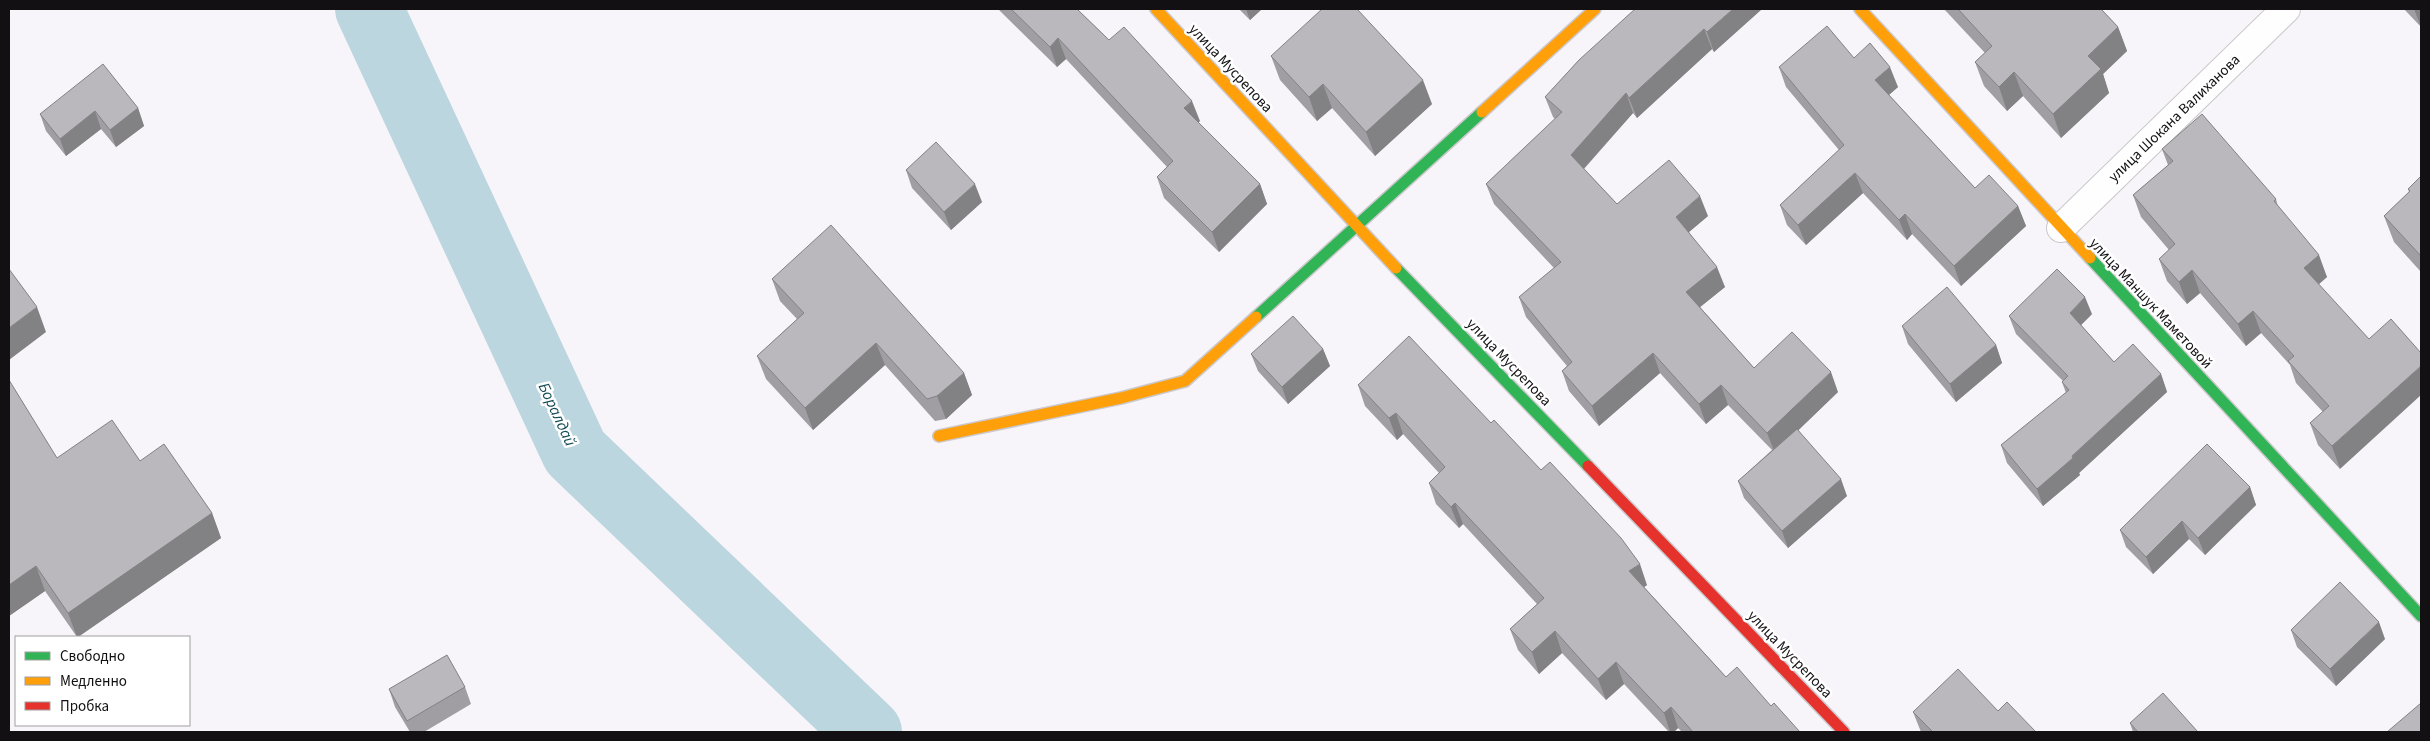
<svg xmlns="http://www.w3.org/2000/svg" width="2430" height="741" viewBox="0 0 2430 741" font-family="'Source Sans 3',sans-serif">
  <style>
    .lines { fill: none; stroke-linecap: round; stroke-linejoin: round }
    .river { stroke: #bcd6df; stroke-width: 68 }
    .street-casing { stroke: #cac8cb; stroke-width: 30 }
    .fast-casing { stroke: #cac8cb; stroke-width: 14 }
    .slow-casing { stroke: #cac8cb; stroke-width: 14 }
    .jam-casing { stroke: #cac8cb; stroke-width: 14 }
    .street { stroke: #fefefe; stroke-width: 28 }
    .fast { stroke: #30b455; stroke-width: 11 }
    .slow { stroke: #ff9f0a; stroke-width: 11 }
    .jam { stroke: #e5322d; stroke-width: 11 }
    .wall { fill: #a09ea2 }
    .shaded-wall { fill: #828184 }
    .building { fill: #bab8bc; stroke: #828184 }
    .labels { text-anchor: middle; stroke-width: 5; stroke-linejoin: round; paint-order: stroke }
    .street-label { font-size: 15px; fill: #121012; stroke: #fff }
    .water-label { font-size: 16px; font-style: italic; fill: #134a56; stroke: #fff }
  </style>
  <rect width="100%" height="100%" fill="#f8f5fa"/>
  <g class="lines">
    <path class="river" d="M 369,9 L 575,452 L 868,732"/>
    <defs>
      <path id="street" d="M 2061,228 L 2286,9"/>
      <path id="fast" d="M 2090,258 L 2421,616
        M 1396,268 L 1588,466
        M 1256,317 L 1482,112"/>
      <path id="slow" d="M 1156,9 L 1396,268
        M 1860,9 L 2090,258
        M 1482,112 L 1595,9
        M 939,436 L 1121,398 L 1185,381 L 1256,317"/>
      <path id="jam" d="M 1588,466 L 1844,732"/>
    </defs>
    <use href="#street" class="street-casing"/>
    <use href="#fast" class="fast-casing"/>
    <use href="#slow" class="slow-casing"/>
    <use href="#jam" class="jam-casing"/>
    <use href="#street" class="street"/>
    <use href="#fast" class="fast"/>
    <use href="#slow" class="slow"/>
    <use href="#jam" class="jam"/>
  </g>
  <path class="wall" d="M 998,9 L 1077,9 L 1109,40 L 1200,121 L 1198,122 L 1260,184 L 1267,204 L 1219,252 L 1164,198 L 1157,177 L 1167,167 L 1066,59 L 1057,67 Z
    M 1239,9 L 1262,9 L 1250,20 Z
    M 1762,9 L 1714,52 L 1712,49 L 1637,118 L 1633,113 L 1584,169 L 1617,204 L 1708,216 L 1689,232 L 1725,287 L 1700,307 L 1754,368 L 1838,392 L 1798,430 L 1847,496 L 1788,548 L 1744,498 L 1738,481 L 1772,450 L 1728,405 L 1706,424 L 1660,373 L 1599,426 L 1569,391 L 1562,371 L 1567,366 L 1526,317 L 1519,297 L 1554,268 L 1494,204 L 1486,184 L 1555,119 L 1553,117 L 1545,97 L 1579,60 Z
    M 1944,9 L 2101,9 L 2118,27 L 2127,51 L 2103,74 L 2109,93 L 2061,138 L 2023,96 L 2007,111 L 1984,86 L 1975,62 L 1985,53 Z
    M 2404,9 L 2421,9 L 2421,27 Z
    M 1271,56 L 1432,104 L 1375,156 L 1332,108 L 1317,121 L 1280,80 Z
    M 1854,58 L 1898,87 L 1889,95 L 1975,188 L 2018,206 L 2026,226 L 1961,286 L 1912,234 L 1907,240 L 1863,193 L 1806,245 L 1787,225 L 1780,205 L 1839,150 L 1786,87 L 1779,67 Z
    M 138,108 L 144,126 L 116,147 L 101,129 L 66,156 L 46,131 L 40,114 Z
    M 2162,149 L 2276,199 L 2278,207 L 2327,277 L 2319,284 L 2340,469 L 2318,445 L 2310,423 L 2323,412 L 2296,383 L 2290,365 L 2261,333 L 2246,346 L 2200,293 L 2187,304 L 2167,281 L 2159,259 L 2169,250 L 2141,217 L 2133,195 L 2168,165 Z
    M 906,170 L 982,202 L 951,230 L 912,188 Z
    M 2421,176 L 2421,272 L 2394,242 L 2384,216 L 2409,192 L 2408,189 Z
    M 772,279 L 964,373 L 972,395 L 946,419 L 935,421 L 885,365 L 813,430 L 766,379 L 757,356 L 797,319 L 780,301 Z
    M 2092,314 L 2081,325 L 2114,362 L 2161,374 L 2167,392 L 2079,473 L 2080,475 L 2043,506 L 2007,463 L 2001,445 L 2066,393 L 2062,382 L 2063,381 L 2016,334 L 2009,316 Z
    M 1902,326 L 1996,345 L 2002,363 L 1956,402 L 1908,344 Z
    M 1323,349 L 1330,366 L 1288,404 L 1258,371 L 1251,354 Z
    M 1358,385 L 1491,423 L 1647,585 L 1644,587 L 1726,677 L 1771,706 L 1800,732 L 1682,732 L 1678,728 L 1674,732 L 1669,732 L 1624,684 L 1606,700 L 1562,653 L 1539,674 L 1518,650 L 1510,629 L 1537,604 L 1463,524 L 1459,528 L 1436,504 L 1429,483 L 1439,473 L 1403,434 L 1397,440 L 1365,406 Z
    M 57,458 L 140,461 L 212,513 L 221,538 L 78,637 L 77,637 L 45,591 L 9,616 Z
    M 2250,487 L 2256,505 L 2205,555 L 2189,539 L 2153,574 L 2126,547 L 2120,530 Z
    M 2291,630 L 2385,639 L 2336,686 L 2297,647 Z
    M 465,687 L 471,704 L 424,732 L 410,732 L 395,707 L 389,689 Z
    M 1998,711 L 2036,732 L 1921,732 L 1913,712 Z
    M 2130,723 L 2198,732 L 2133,732 Z"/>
  <path class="shaded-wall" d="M 1246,9 L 1262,9 L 1250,20 Z
    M 1733,9 L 1762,9 L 1714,52 L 1707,32 Z
    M 2414,9 L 2421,9 L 2421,27 Z
    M 2118,27 L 2127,51 L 2103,74 L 2109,93 L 2061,138 L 2053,114 L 2088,56 Z
    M 1704,29 L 1712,49 L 1637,118 L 1629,98 Z
    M 1058,38 L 1066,59 L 1057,67 L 1050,47 Z
    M 1890,67 L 1898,87 L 1883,100 L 1875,80 Z
    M 2014,72 L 2023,96 L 2007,111 L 1999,87 Z
    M 1423,80 L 1432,104 L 1375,156 L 1366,132 Z
    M 1323,84 L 1332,108 L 1317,121 L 1309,97 Z
    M 1626,93 L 1633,113 L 1578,175 L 1571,155 Z
    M 1192,101 L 1200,121 L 1191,129 L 1184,108 Z
    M 138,108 L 144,126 L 116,147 L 110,130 Z
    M 95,111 L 101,129 L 66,156 L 60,139 Z
    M 1855,173 L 1863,193 L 1806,245 L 1798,225 Z
    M 975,184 L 982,202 L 951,230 L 944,212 Z
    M 1260,184 L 1267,204 L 1219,252 L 1212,232 Z
    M 1700,196 L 1708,216 L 1683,237 L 1676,217 Z
    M 2018,206 L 2026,226 L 1961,286 L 1954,266 Z
    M 1905,214 L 1912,234 L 1907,240 L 1899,220 Z
    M 2319,255 L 2327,277 L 2312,290 L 2304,268 Z
    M 1717,267 L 1725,287 L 1694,312 L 1686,292 Z
    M 2192,270 L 2200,293 L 2187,304 L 2179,282 Z
    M 2085,297 L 2092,314 L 2076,330 L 2070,313 Z
    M 37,307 L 46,332 L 9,360 L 9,328 Z
    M 2253,311 L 2261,333 L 2246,346 L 2238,324 Z
    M 876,343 L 885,365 L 813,430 L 805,408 Z
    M 1996,345 L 2002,363 L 1956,402 L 1950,384 Z
    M 1323,349 L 1330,366 L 1288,404 L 1282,387 Z
    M 1653,353 L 1660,373 L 1599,426 L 1592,406 Z
    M 2421,366 L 2421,395 L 2340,469 L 2332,446 Z
    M 1831,372 L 1838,392 L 1775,453 L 1767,433 Z
    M 964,373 L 972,395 L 946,419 L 937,396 Z
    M 2161,374 L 2167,392 L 2079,473 L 2080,475 L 2043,506 L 2037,489 Z
    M 1721,385 L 1728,405 L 1706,424 L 1699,404 Z
    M 1396,413 L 1403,434 L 1397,440 L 1389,418 Z
    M 1841,479 L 1847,496 L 1788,548 L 1782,531 Z
    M 2250,487 L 2256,505 L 2205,555 L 2198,538 Z
    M 1455,503 L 1463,524 L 1459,528 L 1451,507 Z
    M 212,513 L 221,538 L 78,637 L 77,637 L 68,613 Z
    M 2182,521 L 2189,539 L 2153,574 L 2146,557 Z
    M 1640,564 L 1647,585 L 1637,592 L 1629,571 Z
    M 36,566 L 45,591 L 9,616 L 9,585 Z
    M 2379,622 L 2385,639 L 2336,686 L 2330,669 Z
    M 1555,631 L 1562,653 L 1539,674 L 1532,652 Z
    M 1616,662 L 1624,684 L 1606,700 L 1598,679 Z
    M 1671,707 L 1678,728 L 1674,732 L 1670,732 L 1664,713 Z"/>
  <path class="building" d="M 1011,9 L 1077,9 L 1109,40 L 1124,27 L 1192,101 L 1184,108 L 1260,184 L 1212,232 L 1157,177 L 1173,161 L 1058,38 L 1050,47 Z
    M 1322,9 L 1357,9 L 1423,80 L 1366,132 L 1323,84 L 1309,97 L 1271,56 Z
    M 1635,9 L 1733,9 L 1707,32 L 1704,29 L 1629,98 L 1626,93 L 1571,155 L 1617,204 L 1669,160 L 1700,196 L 1676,217 L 1717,267 L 1686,292 L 1754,368 L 1792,332 L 1831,372 L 1767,433 L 1721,385 L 1699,404 L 1653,353 L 1592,406 L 1562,371 L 1572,362 L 1519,297 L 1561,262 L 1486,184 L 1562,112 L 1545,97 L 1579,60 Z
    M 1958,9 L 2101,9 L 2118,27 L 2088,56 L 2101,69 L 2053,114 L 2014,72 L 1999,87 L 1975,62 L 1992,46 Z
    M 1827,26 L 1854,58 L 1870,43 L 1890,67 L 1875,80 L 1975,188 L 1989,175 L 2018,206 L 1954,266 L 1905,214 L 1899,220 L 1855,173 L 1798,225 L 1780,205 L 1844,145 L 1779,67 Z
    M 103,64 L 138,108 L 110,130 L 95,111 L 60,139 L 40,114 Z
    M 2202,114 L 2276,199 L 2274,201 L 2319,255 L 2304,268 L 2369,339 L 2391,319 L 2421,353 L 2421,366 L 2332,446 L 2310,423 L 2329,406 L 2288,361 L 2294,356 L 2253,311 L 2238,324 L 2192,270 L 2179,282 L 2159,259 L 2175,244 L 2133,195 L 2173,161 L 2162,149 Z
    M 936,142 L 975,184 L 944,212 L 906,170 Z
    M 2421,176 L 2421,256 L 2384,216 L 2410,191 L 2408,189 Z
    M 831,225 L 964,373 L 937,396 L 927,399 L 876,343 L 805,408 L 757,356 L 804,313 L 772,279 Z
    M 9,269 L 37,307 L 9,328 Z
    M 2057,269 L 2085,297 L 2070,313 L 2114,362 L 2133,344 L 2161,374 L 2072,456 L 2073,458 L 2037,489 L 2001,445 L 2069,390 L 2062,382 L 2068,376 L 2009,316 Z
    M 1947,287 L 1996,345 L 1950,384 L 1902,326 Z
    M 1293,316 L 1323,349 L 1282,387 L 1251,354 Z
    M 1409,336 L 1491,423 L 1494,420 L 1541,470 L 1550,462 L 1621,538 L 1640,564 L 1629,571 L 1726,677 L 1737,667 L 1771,706 L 1774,703 L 1800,732 L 1693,732 L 1671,707 L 1664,713 L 1616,662 L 1598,679 L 1555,631 L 1532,652 L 1510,629 L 1544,598 L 1455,503 L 1451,507 L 1429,483 L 1445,467 L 1396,413 L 1389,418 L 1358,385 Z
    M 9,380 L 57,458 L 112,420 L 140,461 L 164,444 L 212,513 L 68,613 L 36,566 L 9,585 Z
    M 1797,429 L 1841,479 L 1782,531 L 1738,481 Z
    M 2207,444 L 2250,487 L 2198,538 L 2182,521 L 2146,557 L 2120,530 Z
    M 2340,582 L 2379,622 L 2330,669 L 2291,630 Z
    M 447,655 L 465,687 L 407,721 L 389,689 Z
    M 1958,669 L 1998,711 L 2007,702 L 2036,732 L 1933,732 L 1913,712 Z
    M 2163,693 L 2198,732 L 2138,732 L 2130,723 Z
    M 2421,703 L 2421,732 L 2387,732 Z"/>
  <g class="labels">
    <g class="street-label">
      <text transform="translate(1231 68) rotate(47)" y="5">улица Мусрепова</text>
      <text transform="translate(2174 118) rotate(-44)" y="5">улица Шокана Валиханова</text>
      <text transform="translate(2151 303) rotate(47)" y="5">улица Маншук Маметовой</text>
      <text transform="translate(1509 362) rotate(46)" y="5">улица Мусрепова</text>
      <text transform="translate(1790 654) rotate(46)" y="5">улица Мусрепова</text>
    </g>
    <g class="water-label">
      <text transform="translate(558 414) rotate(65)" y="6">Боралдай</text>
    </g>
  </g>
  <rect width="2430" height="741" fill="none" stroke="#121012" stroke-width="20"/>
  <rect x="15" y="636" width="175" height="90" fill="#ffffff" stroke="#a09fa0"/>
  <rect x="25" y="652" width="25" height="8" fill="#30b455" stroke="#a09fa0"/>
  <text x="60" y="661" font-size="15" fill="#121012">Свободно</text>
  <rect x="25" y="677" width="25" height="8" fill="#ff9f0a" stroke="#a09fa0"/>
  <text x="60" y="686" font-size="15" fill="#121012">Медленно</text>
  <rect x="25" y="702" width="25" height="8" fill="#e5322d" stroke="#a09fa0"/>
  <text x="60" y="711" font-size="15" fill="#121012">Пробка</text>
</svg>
